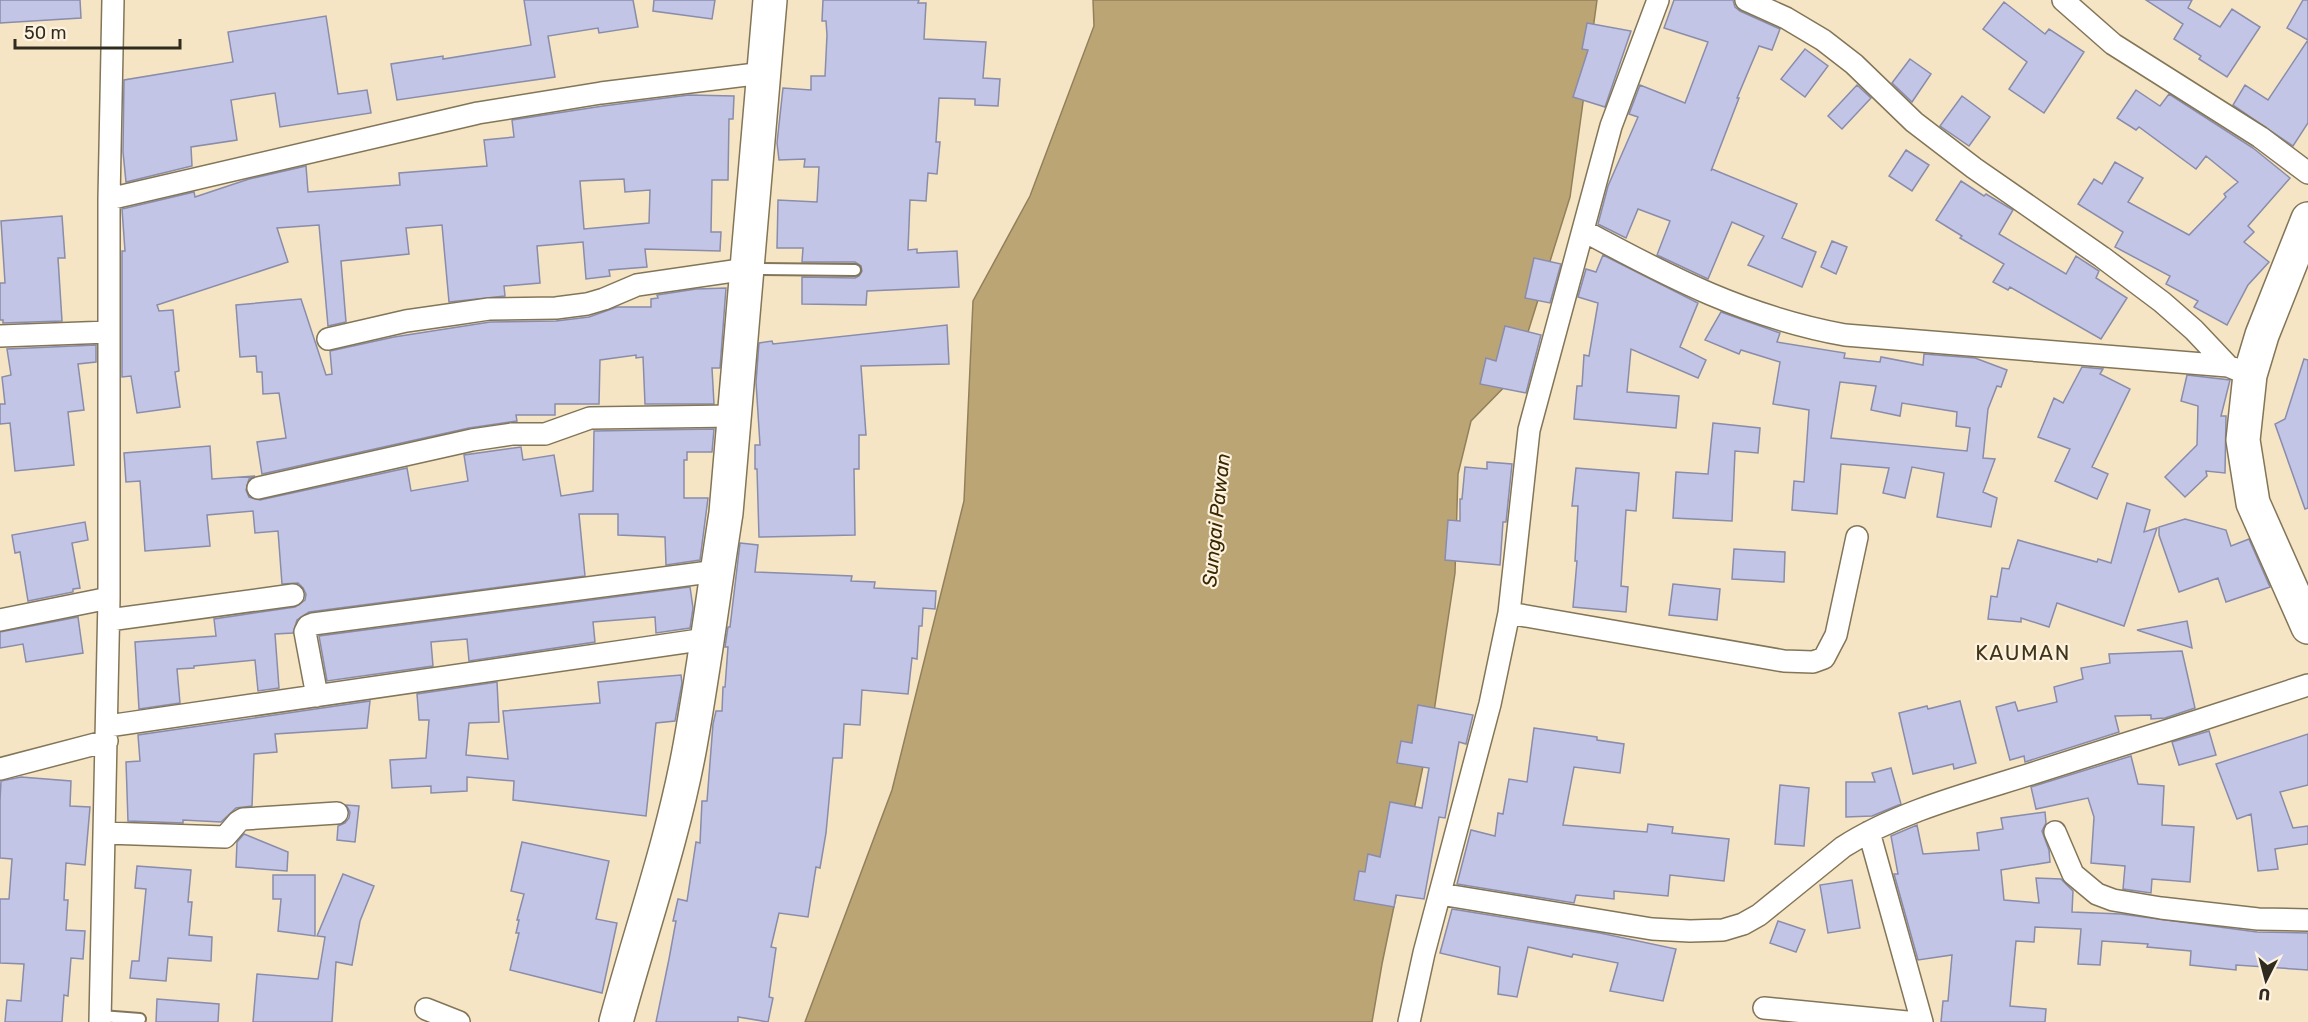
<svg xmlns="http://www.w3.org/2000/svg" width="2308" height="1022" viewBox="0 0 2308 1022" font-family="Rubik,sans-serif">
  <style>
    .water { fill: #bca575; stroke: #92805b; stroke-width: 1.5 }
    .building { fill: #c2c5e5; stroke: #898caa; stroke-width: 1.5; fill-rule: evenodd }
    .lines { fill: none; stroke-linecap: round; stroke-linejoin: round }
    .service-casing { stroke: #837557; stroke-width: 14 }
    .minor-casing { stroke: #837557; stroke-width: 24 }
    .primary-casing { stroke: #837557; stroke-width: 36 }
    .service { stroke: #fff; stroke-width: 10 }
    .minor { stroke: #fff; stroke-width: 21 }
    .primary { stroke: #fff; stroke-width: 33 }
    .labels { text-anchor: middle; stroke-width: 4.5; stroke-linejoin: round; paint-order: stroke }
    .water-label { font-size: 20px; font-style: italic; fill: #392800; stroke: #fdf3e0 }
    .quarter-label { font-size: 21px; letter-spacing: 1.5px; fill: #413519; stroke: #fdf3e0 }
  </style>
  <rect width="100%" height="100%" fill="#f5e5c5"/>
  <path class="water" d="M 1093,0 L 1597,0 L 1570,197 L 1514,377 L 1471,421 L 1458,474 L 1455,573 L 1433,718 L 1382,964 L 1372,1022 L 805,1022 L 892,790 L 964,501 L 973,301 L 1030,196 L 1094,26 Z"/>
  <path class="building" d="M 0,0 L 80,0 L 81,18 L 0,23 Z
    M 524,0 L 633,0 L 638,27 L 599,33 L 598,28 L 548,36 L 555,77 L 397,100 L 391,64 L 443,56 L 443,59 L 531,45 Z
    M 654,0 L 715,0 L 712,19 L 653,11 Z
    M 823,0 L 919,0 L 918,3 L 926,3 L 924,39 L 986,42 L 983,78 L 1000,79 L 998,106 L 975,105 L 975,99 L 939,98 L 936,142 L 940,142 L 937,174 L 928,173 L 926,201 L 910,200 L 908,250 L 917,249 L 917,253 L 957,251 L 959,287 L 867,291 L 866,305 L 802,304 L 802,277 L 855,278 L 859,276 L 862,271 L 861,266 L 855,262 L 802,262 L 803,248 L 777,248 L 778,200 L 817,202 L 819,167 L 804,167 L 805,159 L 779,160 L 777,143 L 783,88 L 811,90 L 811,76 L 825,76 L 827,35 L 826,21 L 822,21 Z
    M 1674,0 L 1733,0 L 1735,7 L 1740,11 L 1780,29 L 1772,50 L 1759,46 L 1737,98 L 1739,98 L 1711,171 L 1712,169 L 1797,204 L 1782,238 L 1816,252 L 1802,287 L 1748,265 L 1764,236 L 1732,222 L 1708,279 L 1657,255 L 1670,221 L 1638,209 L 1626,238 L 1598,224 L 1608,186 L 1638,117 L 1629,114 L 1640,85 L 1685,103 L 1708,42 L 1664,28 Z
    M 2146,0 L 2192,0 L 2188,8 L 2220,27 L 2232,9 L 2260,27 L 2227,77 L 2199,59 L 2201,56 L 2174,39 L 2183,24 Z
    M 2303,0 L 2308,0 L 2308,123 L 2293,146 L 2233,105 L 2245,85 L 2268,100 L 2308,40 L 2287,28 Z
    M 2004,2 L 2045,34 L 2049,29 L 2084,52 L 2044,113 L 2009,89 L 2027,62 L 1983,29 Z
    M 326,16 L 338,94 L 367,90 L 371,113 L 280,127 L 275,93 L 231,100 L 237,140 L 191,147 L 192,166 L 126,182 L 123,152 L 124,80 L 233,62 L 228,32 Z
    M 1587,23 L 1631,31 L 1605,107 L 1573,97 L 1588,50 L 1582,49 Z
    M 1805,49 L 1828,66 L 1805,97 L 1781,79 Z
    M 1910,59 L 1931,74 L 1912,102 L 1892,83 Z
    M 1857,85 L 1871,98 L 1842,129 L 1828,116 Z
    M 2136,90 L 2160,106 L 2169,94 L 2253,148 L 2290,178 L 2248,226 L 2254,232 L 2244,242 L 2269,262 L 2248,285 L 2227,325 L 2194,307 L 2198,301 L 2166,284 L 2170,276 L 2115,247 L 2123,232 L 2078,204 L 2094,179 L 2102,184 L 2115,162 L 2143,178 L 2128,202 L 2189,235 L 2226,197 L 2224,194 L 2238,182 L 2206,156 L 2196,169 L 2139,127 L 2136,130 L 2117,118 Z
    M 689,95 L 734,96 L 733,119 L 729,119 L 728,180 L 712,180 L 711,232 L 721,232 L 720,251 L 645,249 L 647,267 L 609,270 L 610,276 L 586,279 L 583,242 L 537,246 L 540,283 L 504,286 L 505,296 L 449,302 L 442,225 L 406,228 L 409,254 L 341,261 L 346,322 L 328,326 L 319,225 L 277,228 L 288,262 L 157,305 L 159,311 L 173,310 L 179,371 L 175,372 L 180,407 L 137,413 L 131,376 L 122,377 L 122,251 L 125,251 L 122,209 L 194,192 L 195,197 L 249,179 L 306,166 L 308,192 L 400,185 L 399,173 L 487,166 L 484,140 L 514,137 L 512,120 L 603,106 ZM 624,179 L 625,192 L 650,190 L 649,223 L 584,229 L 580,181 Z
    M 1962,96 L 1990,117 L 1969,146 L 1940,126 Z
    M 1906,150 L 1929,165 L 1912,191 L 1889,176 Z
    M 1961,181 L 1984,196 L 1986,194 L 2013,210 L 1999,234 L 2066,274 L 2076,256 L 2099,271 L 2096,278 L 2127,298 L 2101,339 L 2010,287 L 2008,290 L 1993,282 L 2004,264 L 1960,238 L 1962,236 L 1936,220 Z
    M 62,216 L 65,258 L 58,258 L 62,321 L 3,323 L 3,320 L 0,320 L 0,283 L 5,283 L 1,221 Z
    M 1832,241 L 1847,247 L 1836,274 L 1821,267 Z
    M 1603,255 L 1698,303 L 1680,347 L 1706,360 L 1698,378 L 1631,349 L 1627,392 L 1679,396 L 1676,428 L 1574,419 L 1577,386 L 1582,386 L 1584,355 L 1589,356 L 1598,303 L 1578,297 L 1586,269 L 1596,272 Z
    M 1534,258 L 1561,264 L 1550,303 L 1525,298 Z
    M 726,288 L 720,368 L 712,368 L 714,404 L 645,404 L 643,357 L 636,358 L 636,355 L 600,360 L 599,404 L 555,404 L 555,415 L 516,415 L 517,421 L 469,428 L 262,474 L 257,442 L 286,438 L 279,393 L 263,394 L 262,372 L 257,372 L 256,356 L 240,357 L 236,305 L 301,299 L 326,375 L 332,374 L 330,351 L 394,337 L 490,322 L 556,321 L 589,317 L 617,307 L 651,307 L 651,299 L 658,298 L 657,295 L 696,289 Z
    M 1721,312 L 1780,333 L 1777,342 L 1845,353 L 1844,358 L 1880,362 L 1881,357 L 1923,365 L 1924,354 L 1975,358 L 2007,370 L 2001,387 L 1997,386 L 1988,409 L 1983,458 L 1995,459 L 1983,492 L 1997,498 L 1991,527 L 1937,517 L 1944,473 L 1912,467 L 1905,498 L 1883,493 L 1889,468 L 1841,464 L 1837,514 L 1792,510 L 1794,481 L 1804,482 L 1809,410 L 1773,404 L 1780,362 L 1741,350 L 1739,354 L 1705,340 ZM 1840,382 L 1876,386 L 1871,410 L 1900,416 L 1902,403 L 1957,412 L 1956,426 L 1970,428 L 1967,451 L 1831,438 Z
    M 947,325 L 949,364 L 861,366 L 866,435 L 859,435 L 859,469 L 854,469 L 855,535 L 759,537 L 757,469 L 755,469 L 755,445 L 760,445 L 756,382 L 759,343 L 772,341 L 773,344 Z
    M 1505,326 L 1541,335 L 1526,393 L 1480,384 L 1486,358 L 1496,361 Z
    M 96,345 L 96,362 L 78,364 L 84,410 L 68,412 L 74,465 L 15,471 L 10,423 L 0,424 L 0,404 L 5,404 L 2,377 L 11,375 L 7,349 Z
    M 2304,359 L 2308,360 L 2308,508 L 2305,509 L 2275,424 L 2285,419 Z
    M 2082,367 L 2103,369 L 2100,374 L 2130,389 L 2092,467 L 2108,474 L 2097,499 L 2055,481 L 2070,449 L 2038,437 L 2054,398 L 2063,403 Z
    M 2187,375 L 2230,380 L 2221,416 L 2226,416 L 2225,473 L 2206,471 L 2207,476 L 2185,497 L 2165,477 L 2197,445 L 2198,406 L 2181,401 Z
    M 1713,423 L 1760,428 L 1758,453 L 1735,451 L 1732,521 L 1673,518 L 1676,472 L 1708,474 Z
    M 714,429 L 712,452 L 687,452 L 687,460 L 684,460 L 684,498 L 708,498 L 700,560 L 666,565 L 665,537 L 618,535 L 618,514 L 579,514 L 585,576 L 309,612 L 297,620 L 293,633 L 275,634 L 279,688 L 258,691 L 255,660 L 194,666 L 194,668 L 177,669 L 180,703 L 139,709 L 135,642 L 216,636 L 214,619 L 295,607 L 305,600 L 306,594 L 303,588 L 298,583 L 282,584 L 278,531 L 255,533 L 253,511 L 207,515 L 210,546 L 145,551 L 140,481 L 126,482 L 124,453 L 210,446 L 212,479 L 255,476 L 249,479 L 246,490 L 249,497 L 260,500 L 407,468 L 411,491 L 468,481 L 464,455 L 521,447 L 523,460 L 554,455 L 561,496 L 593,491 L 594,431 Z
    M 1487,462 L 1512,464 L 1506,522 L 1503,522 L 1500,565 L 1445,560 L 1448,520 L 1460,521 L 1460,499 L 1462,499 L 1465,467 L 1487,469 Z
    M 1576,468 L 1639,473 L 1636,511 L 1626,510 L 1621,586 L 1628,587 L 1626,612 L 1573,607 L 1577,561 L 1575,561 L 1578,506 L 1572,506 Z
    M 2127,503 L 2150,510 L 2144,532 L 2157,528 L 2124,626 L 2057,603 L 2049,627 L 2021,618 L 2021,622 L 1988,619 L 1991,596 L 1997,597 L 2002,568 L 2009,569 L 2018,540 L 2097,562 L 2098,559 L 2111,563 Z
    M 2185,519 L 2226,530 L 2231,546 L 2249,539 L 2270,587 L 2226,602 L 2218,578 L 2179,592 L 2159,535 L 2159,527 Z
    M 85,522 L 88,540 L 72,543 L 80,588 L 73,589 L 73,592 L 28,601 L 20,552 L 15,553 L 12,535 Z
    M 740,543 L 758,545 L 755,572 L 852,576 L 851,581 L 875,582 L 874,588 L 936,591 L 935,609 L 923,608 L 922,626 L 919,626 L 917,659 L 912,658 L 908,694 L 862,690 L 860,725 L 844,724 L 842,758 L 833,758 L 826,833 L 820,868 L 816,867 L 808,917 L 779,913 L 771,947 L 776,948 L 769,997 L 773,998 L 768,1022 L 738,1017 L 738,1022 L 656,1022 L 669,959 L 676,921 L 673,921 L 678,899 L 687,901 L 696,842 L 700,843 L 702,801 L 707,801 L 713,724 L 716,711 L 722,711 L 723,687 L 725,687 L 728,647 L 725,647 L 728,627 L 730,627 Z
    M 1734,549 L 1785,552 L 1784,582 L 1732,579 Z
    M 1673,584 L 1720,589 L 1717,620 L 1669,615 Z
    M 690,587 L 693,608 L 690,628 L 656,633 L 655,617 L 593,622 L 595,642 L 469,661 L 467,639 L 431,642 L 433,666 L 327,681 L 319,636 Z
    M 78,617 L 83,653 L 26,662 L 23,644 L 0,648 L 0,632 Z
    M 2187,621 L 2192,648 L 2137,630 Z
    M 2182,651 L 2195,708 L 2165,718 L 2151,719 L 2151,715 L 2115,716 L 2119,732 L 2025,762 L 2024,756 L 2010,760 L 1996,707 L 2015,702 L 2018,711 L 2057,702 L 2054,687 L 2083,679 L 2081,668 L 2110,663 L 2109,654 Z
    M 681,675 L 682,683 L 675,721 L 656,723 L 646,816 L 513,800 L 514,781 L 467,777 L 467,791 L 431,793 L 431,786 L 392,788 L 390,760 L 426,758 L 429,720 L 419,720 L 417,694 L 497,682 L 499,722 L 469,723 L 466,755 L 508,759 L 503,711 L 600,703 L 598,682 Z
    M 370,701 L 367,728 L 275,734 L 277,752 L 254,754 L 252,806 L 236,808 L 221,822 L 183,820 L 183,823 L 128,821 L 126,762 L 140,761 L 138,735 Z
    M 1960,701 L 1976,763 L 1954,769 L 1953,764 L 1913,774 L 1899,713 L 1927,706 L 1928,709 Z
    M 1418,705 L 1473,715 L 1466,744 L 1459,742 L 1445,818 L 1439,817 L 1424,899 L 1396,895 L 1394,907 L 1354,900 L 1359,871 L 1365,872 L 1368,854 L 1380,857 L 1390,802 L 1422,808 L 1429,768 L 1397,763 L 1401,741 L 1412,743 Z
    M 1534,728 L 1597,737 L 1597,740 L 1624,744 L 1620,773 L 1574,767 L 1563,825 L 1647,832 L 1648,824 L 1673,827 L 1672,833 L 1729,839 L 1724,881 L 1670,875 L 1668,896 L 1614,891 L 1614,899 L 1576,895 L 1574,903 L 1457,884 L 1471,830 L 1495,836 L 1498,813 L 1503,814 L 1509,779 L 1527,782 Z
    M 2209,731 L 2216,755 L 2179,765 L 2172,742 Z
    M 2308,734 L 2308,785 L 2280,792 L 2293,828 L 2308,826 L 2308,844 L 2275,849 L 2278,869 L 2258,871 L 2251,814 L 2237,819 L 2216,764 Z
    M 2131,756 L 2138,784 L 2164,786 L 2162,825 L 2194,827 L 2190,882 L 2152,879 L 2151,893 L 2123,889 L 2125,866 L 2091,863 L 2094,817 L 2088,798 L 2036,809 L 2031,787 Z
    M 1891,768 L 1901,804 L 1872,816 L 1846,817 L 1846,782 L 1875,782 L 1872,773 Z
    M 21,777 L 71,781 L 70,806 L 90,807 L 85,865 L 66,863 L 64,900 L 68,900 L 66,930 L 85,931 L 83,959 L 71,958 L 68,996 L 64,995 L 62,1022 L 5,1022 L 7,1000 L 21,1001 L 24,964 L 0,963 L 0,899 L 9,899 L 12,859 L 0,858 L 0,800 L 1,781 Z
    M 1780,785 L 1809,788 L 1804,846 L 1775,844 Z
    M 346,805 L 359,806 L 355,842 L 337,840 L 338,826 L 345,823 L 349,818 L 350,812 Z
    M 2045,812 L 2046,823 L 2042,831 L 2049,850 L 2050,862 L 2001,870 L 2004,900 L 2039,903 L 2036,878 L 2061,879 L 2073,891 L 2072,912 L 2121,914 L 2257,932 L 2308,933 L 2308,970 L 2236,965 L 2236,970 L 2190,965 L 2191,951 L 2147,947 L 2148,944 L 2102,941 L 2100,965 L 2078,964 L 2081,929 L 2035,927 L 2034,942 L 2016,941 L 2010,1006 L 2046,1009 L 2045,1022 L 1941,1022 L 1943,1001 L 1948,1001 L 1952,955 L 1918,960 L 1894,874 L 1898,874 L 1891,836 L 1917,825 L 1923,854 L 1979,850 L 1977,833 L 2003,829 L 2001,818 Z
    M 244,834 L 288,852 L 287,871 L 236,867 L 237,842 Z
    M 522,842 L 609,861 L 596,919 L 617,923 L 602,993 L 510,970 L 519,933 L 516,933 L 519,920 L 517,920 L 524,894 L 511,891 Z
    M 137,866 L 191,870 L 188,902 L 192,902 L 189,935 L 212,937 L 211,961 L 168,958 L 166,981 L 130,978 L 132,961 L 139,961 L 146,889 L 135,888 Z
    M 343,874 L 374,886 L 360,921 L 352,965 L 336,962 L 332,1022 L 253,1022 L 257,974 L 318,979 L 325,937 L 317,936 Z
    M 273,875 L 315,875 L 315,936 L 278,931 L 281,899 L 273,899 Z
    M 1852,880 L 1860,928 L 1828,933 L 1820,885 Z
    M 1452,909 L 1600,933 L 1676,949 L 1663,1001 L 1610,991 L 1618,963 L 1573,954 L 1572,957 L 1528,947 L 1517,997 L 1498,994 L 1500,967 L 1440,953 Z
    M 1778,921 L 1805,930 L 1796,952 L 1770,943 Z
    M 157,999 L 219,1004 L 218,1022 L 156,1022 Z"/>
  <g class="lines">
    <defs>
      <path id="service" d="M 751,269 L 855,270
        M 101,1016 L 140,1019"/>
      <path id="minor" d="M 1746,0 L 1786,18 L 1823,40 L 1854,64 L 1914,122 L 1974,168 L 2102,257 L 2162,302 L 2194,330 L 2228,366
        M 2063,0 L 2113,44 L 2260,137 L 2308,173
        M 109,199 L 478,113 L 601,93 L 764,73
        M 1584,231 C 1671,278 1746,317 1845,335 L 2228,366 L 2250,375
        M 0,336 L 109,332
        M 328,339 L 406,321 L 455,314 L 489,309 L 556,308 L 587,304 L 604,299 L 637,285 L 747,269
        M 258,488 L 472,440 L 512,434 L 545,434 L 590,418 L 734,416
        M 1509,613 L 1784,661 L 1813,662 L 1824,658 L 1836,635 L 1857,537
        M 0,620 L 109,598
        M 109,620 L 293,595
        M 317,696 L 305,632 L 308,626 L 313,624 L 717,571
        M 108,726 L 706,639
        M 0,769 L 107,741
        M 1869,832 L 1922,1022
        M 2055,832 L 2073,874 L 2097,894 L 2113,900 L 2161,908 L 2258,919 L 2308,920
        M 106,833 L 225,837 L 238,822 L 243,819 L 337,813
        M 1440,894 L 1652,929 L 1690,931 L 1723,930 L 1743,924 L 1759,915 L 1843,847 C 1899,811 1971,793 2034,773 C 2125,744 2217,715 2308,685
        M 1764,1008 L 1907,1022
        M 426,1009 L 459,1022
        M 100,1022 L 109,598 L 109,199 L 113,0
        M 1409,1022 L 1424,953 L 1490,704 L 1509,613 L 1529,430 L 1611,126 L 1658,0"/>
      <path id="primary" d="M 2308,219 L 2262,335 L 2250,375 L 2243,440 L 2253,503 L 2308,627
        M 616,1022 C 641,930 673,840 690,746 C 704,669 714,590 726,513 L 770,0"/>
    </defs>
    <use href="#service" class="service-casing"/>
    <use href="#minor" class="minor-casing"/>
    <use href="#primary" class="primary-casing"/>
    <use href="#service" class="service"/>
    <use href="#minor" class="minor"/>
    <use href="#primary" class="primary"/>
  </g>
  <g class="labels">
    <g class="water-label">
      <text transform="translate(1216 520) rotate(-84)" y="7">Sungai Pawan</text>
    </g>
    <g class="quarter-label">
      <text x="2023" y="660">KAUMAN</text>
    </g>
  </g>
  <g transform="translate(2266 980) rotate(186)" stroke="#fdf3e0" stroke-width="4.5" paint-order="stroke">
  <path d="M0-4.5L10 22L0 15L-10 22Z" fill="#312b1f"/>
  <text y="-9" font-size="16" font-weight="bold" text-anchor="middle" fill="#312b1f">U</text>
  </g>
  <path d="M15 39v9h165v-9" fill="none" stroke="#312b1f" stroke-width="3"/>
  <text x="24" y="39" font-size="18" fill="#312b1f" stroke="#fdf3e0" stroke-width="4.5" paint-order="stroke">50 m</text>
</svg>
